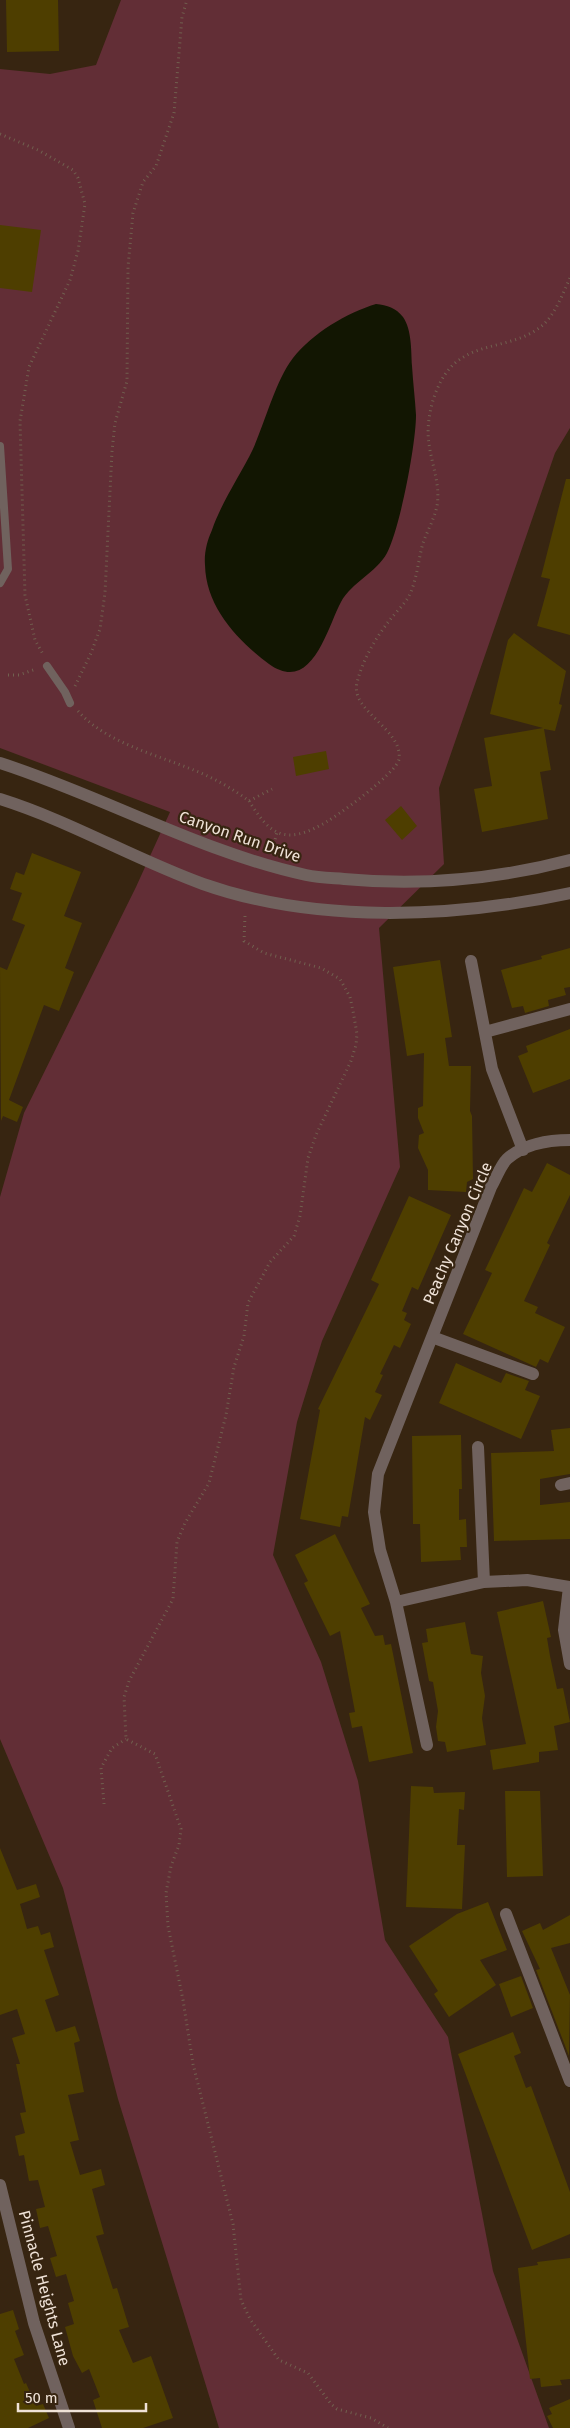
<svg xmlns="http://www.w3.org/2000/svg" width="570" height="2428" viewBox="0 0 570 2428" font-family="'Fira Sans',sans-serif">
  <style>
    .green { fill: #622e36 }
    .water { fill: #121602 }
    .building { fill: #4e3e00 }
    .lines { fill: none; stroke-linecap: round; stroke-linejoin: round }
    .path { stroke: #71604f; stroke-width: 3; stroke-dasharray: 1 4; stroke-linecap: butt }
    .service { stroke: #70625e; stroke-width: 8 }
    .minor { stroke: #70625e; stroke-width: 12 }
    .tertiary { stroke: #70625e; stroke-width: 12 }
    .labels { text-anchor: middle; stroke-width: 4.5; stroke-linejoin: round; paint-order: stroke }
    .street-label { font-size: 16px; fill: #efe2d7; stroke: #372511 }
  </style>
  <rect width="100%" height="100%" fill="#372511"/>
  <path class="green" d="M 121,0 L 570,0 L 570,428 L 555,453 L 439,788 L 444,864 L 379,928 L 400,1167 L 322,1341 L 297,1422 L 273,1555 L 321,1662 L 358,1781 L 385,1940 L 448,2037 L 493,2271 L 549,2428 L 219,2428 L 118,2099 L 63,1888 L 0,1739 L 0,1197 L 24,1113 L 136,887 L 170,812 L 0,748 L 0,69 L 50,74 L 96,65 Z"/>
  <path class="water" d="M 376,304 C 387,305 396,308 403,317 C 412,330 411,351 412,366 C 413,382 415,399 416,415 C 416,444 400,528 387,553 C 376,573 352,582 341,602 C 327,628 312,695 269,664 C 237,640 206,607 205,565 C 204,553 207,541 212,530 C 222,501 240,476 253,449 C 265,422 276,380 293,358 C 313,333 346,313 376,304 Z"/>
  <path class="building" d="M 6,0 L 58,0 L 59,51 L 7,52 Z
    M 0,225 L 41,230 L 32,292 L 0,288 Z
    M 566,479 L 570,479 L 570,635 L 537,626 L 550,579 L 541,577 Z
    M 514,633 L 566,671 L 559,704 L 562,705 L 555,731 L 544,729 L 551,770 L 540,772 L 548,819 L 482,832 L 474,789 L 492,786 L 484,738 L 543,728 L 490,714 L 508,640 Z
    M 326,751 L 329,769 L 296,776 L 293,757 Z
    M 401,806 L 417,826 L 402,840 L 385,820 Z
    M 32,853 L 81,872 L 64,916 L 82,923 L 65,968 L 74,972 L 59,1011 L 44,1005 L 9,1100 L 23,1107 L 17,1122 L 3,1116 L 1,1121 L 0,967 L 7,970 L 25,925 L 12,920 L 22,893 L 10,889 L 16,872 L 24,875 Z
    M 570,948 L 570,987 L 564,988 L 566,995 L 548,1000 L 549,1006 L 525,1013 L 523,1006 L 512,1008 L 501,970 L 542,959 L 541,956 Z
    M 440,960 L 452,1037 L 445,1038 L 449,1066 L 471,1066 L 470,1111 L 472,1116 L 473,1179 L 467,1182 L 466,1192 L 428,1190 L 428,1170 L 418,1148 L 419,1135 L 424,1133 L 418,1118 L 418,1108 L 423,1106 L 424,1053 L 407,1056 L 393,967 Z
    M 570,1029 L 570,1079 L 533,1093 L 518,1056 L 528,1052 L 526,1046 Z
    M 547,1163 L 570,1175 L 570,1195 L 547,1243 L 550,1245 L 524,1301 L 538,1307 L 535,1313 L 565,1327 L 548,1363 L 540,1359 L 536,1367 L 463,1334 L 492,1273 L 485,1270 L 524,1188 L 532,1192 Z
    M 409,1196 L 451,1215 L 418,1290 L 412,1287 L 402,1311 L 407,1313 L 404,1320 L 411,1324 L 400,1348 L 394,1345 L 380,1374 L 383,1375 L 375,1392 L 382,1395 L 370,1420 L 365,1417 L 348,1517 L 342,1516 L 340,1527 L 300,1519 L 320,1410 L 318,1409 L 379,1284 L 371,1280 Z
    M 456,1363 L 501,1383 L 506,1373 L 529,1381 L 525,1390 L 540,1396 L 521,1439 L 439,1403 Z
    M 570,1428 L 570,1474 L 540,1479 L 540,1505 L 570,1502 L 570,1539 L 494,1541 L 491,1453 L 554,1451 L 551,1430 Z
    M 461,1435 L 462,1489 L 459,1489 L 459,1520 L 466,1519 L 467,1547 L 460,1547 L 461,1560 L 421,1562 L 420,1524 L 413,1524 L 412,1436 Z
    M 335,1534 L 370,1604 L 361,1608 L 375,1636 L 383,1635 L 385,1645 L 391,1644 L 413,1753 L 369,1762 L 362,1726 L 352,1728 L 349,1713 L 355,1712 L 340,1631 L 330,1636 L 304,1583 L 308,1581 L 295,1555 Z
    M 543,1601 L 551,1637 L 547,1638 L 550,1656 L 557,1689 L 563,1688 L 570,1722 L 554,1726 L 558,1750 L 539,1752 L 539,1762 L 493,1770 L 490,1750 L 526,1744 L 497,1612 Z
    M 465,1622 L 471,1654 L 483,1656 L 481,1673 L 485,1696 L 482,1718 L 486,1745 L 447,1752 L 445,1742 L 438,1741 L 436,1727 L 438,1711 L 433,1682 L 429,1681 L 422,1643 L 428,1642 L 426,1629 Z
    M 411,1786 L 433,1787 L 434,1793 L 465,1792 L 464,1810 L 459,1809 L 457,1845 L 465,1845 L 462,1909 L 406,1907 Z
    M 505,1791 L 540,1791 L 543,1876 L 507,1877 Z
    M 0,1848 L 17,1890 L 36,1884 L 40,1897 L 20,1904 L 27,1929 L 38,1926 L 41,1935 L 50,1932 L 54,1947 L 44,1950 L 59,1995 L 45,2000 L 56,2032 L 75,2026 L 80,2041 L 74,2043 L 84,2092 L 68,2095 L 79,2140 L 70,2142 L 80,2175 L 101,2169 L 105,2185 L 92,2189 L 104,2234 L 96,2236 L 113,2289 L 117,2288 L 129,2327 L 119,2330 L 133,2363 L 151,2356 L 173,2418 L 143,2428 L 102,2428 L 93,2400 L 100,2397 L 89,2369 L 82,2373 L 73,2356 L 65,2327 L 74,2324 L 68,2303 L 74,2301 L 66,2274 L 56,2277 L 50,2258 L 57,2256 L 48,2226 L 40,2228 L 36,2209 L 45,2207 L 38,2180 L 29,2181 L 24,2155 L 19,2156 L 15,2136 L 25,2133 L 20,2113 L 26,2112 L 16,2064 L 20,2064 L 12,2038 L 25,2034 L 17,2009 L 0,2015 Z
    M 488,1902 L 507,1950 L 480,1960 L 496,1985 L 449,2017 L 434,1994 L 438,1991 L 409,1946 L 457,1914 Z
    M 570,1915 L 570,1943 L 551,1948 L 570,1995 L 569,2056 L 536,1970 L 540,1969 L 522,1931 L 540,1923 L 543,1930 Z
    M 521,1976 L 533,2008 L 511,2017 L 499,1984 Z
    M 513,2032 L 521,2053 L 514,2056 L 526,2088 L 531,2086 L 570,2192 L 570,2234 L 532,2250 L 458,2054 Z
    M 570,2258 L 570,2379 L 560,2380 L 562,2385 L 541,2387 L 540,2378 L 530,2379 L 518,2268 L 538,2265 L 537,2262 Z
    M 13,2310 L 19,2329 L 15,2331 L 24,2355 L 14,2359 L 24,2384 L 26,2383 L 36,2406 L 43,2404 L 49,2418 L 28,2428 L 0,2428 L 0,2314 Z
    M 570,2399 L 570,2428 L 553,2428 L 547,2416 L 552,2414 L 549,2408 Z"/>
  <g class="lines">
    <path class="path" d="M 0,134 L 38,150 L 73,170 L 78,178 L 85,204 L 78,251 L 70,280 L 29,367 L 20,421 L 25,595 L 35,640 L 44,656
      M 8,675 L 19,675 L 36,669
      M 75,686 L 91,653 L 100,629 L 105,593 L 112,451 L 115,423 L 127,381 L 128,267 L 133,213 L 143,182 L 156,166 L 174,113 L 182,17 L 187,0
      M 78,711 C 105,742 154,754 191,769 C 212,777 232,788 249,801 L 272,789
      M 249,801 C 257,813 267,830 282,834 C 295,837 308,832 319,826 C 333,820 398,772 399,759 C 403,729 350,711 357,683 C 362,661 375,639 389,621 C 395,613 404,605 409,596 C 417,580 418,561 423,543 C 427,532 433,521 436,510 C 442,489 432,466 429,444 C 426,425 431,400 440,383 C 463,337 510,353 543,325 C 556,313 563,293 570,278
      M 274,844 L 277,832
      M 245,916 L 244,941 L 264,953 L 321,968 L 340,979 L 350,997 L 353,1011 L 357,1034 L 356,1045 L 351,1061 L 316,1135 L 308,1158 L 300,1216 L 294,1236 L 270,1262 L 248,1303 L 244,1336 L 234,1367 L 226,1415 L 209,1483 L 185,1523 L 177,1542 L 173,1599 L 129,1681 L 124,1697 L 126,1739 L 155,1754 L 181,1829 L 179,1845 L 171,1866 L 166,1893 L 168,1926 L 183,2000 L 193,2064 L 233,2224 L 241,2300 L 250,2319 L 279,2360 L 308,2373 L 331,2404 L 337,2409 L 371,2418 L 388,2428
      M 104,1804 L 101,1768 L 112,1748 L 126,1739"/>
    <path class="service" d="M 0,446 L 8,569 L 0,583
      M 47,666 L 65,692 L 70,703"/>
    <path class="minor" d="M 471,961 L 492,1069 L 523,1150
      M 485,1032 L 570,1009
      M 570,1140 C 548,1140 524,1144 507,1159 C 500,1166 496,1179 491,1187 L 378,1474 L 374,1512 L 380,1550 L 396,1602 L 484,1582 L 527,1580 L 570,1587
      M 432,1337 L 533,1374
      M 478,1447 L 484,1582
      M 561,1485 L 570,1483
      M 569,1587 L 564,1630 L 570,1664
      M 396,1602 L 427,1745
      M 506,1914 L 570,2081
      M 0,2185 L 34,2323 L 69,2428"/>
    <path class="tertiary" d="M 0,763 C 103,796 200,852 306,875 C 319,878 332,878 344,879 C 419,886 498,879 570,860
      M 0,799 C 70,821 134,859 203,884 C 316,924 454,918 570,893"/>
  </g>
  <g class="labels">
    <g class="street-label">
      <text transform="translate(240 836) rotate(19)" y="6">Canyon Run Drive</text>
      <text transform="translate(457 1233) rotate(-67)" y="6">Peachy Canyon Circle</text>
      <text transform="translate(45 2288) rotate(75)" y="6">Pinnacle Heights Lane</text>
    </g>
  </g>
  <path d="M18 2403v8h128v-8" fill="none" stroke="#efe2d7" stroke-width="2.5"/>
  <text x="25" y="2403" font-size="15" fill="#efe2d7" stroke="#372511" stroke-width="4" paint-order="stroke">50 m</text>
</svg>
